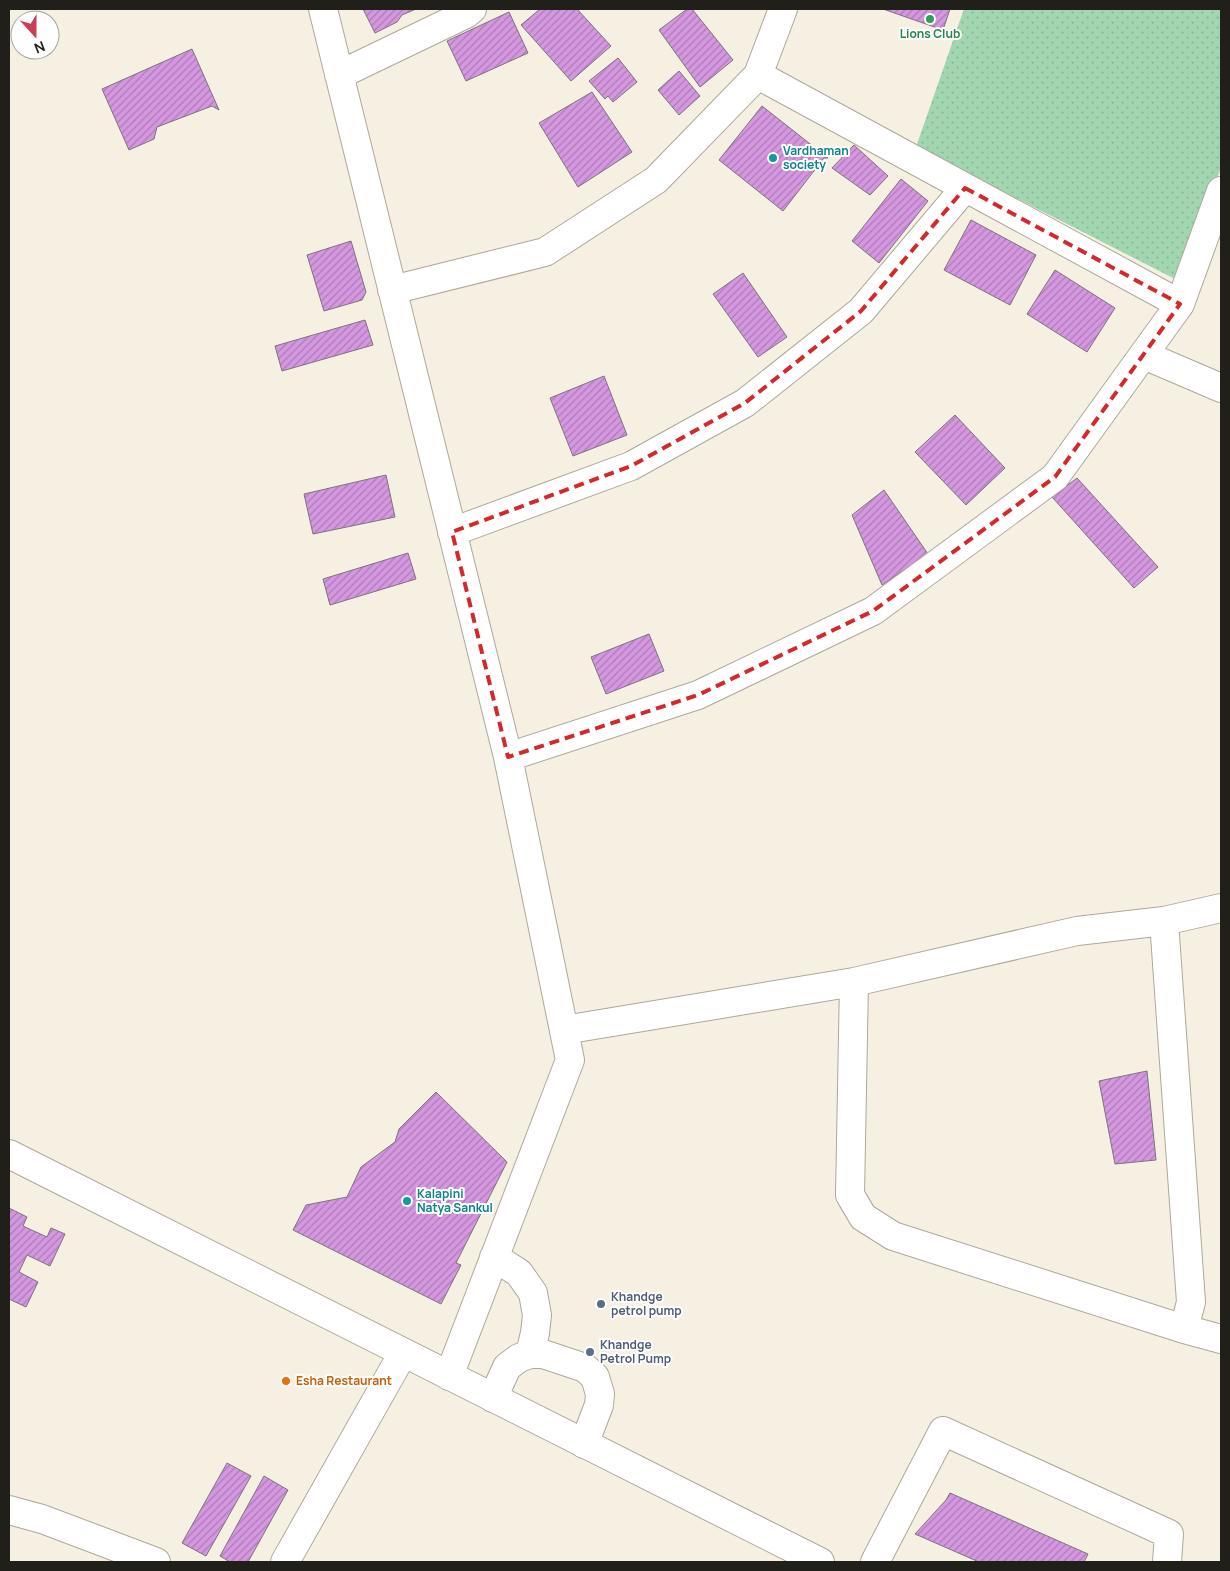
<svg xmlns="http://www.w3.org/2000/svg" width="1230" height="1571" viewBox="0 0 1230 1571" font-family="Manrope,sans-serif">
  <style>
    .park { fill: url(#park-dots) }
    .building { fill: url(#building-hatch); stroke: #7c737d }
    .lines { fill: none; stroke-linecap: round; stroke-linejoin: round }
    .minor-casing { stroke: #aea89b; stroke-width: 30 }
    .major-casing { stroke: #aea89b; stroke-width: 30 }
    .minor { stroke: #fff; stroke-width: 28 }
    .major { stroke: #fff; stroke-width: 28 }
    .marked { fill: none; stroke: #d62828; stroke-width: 4; stroke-dasharray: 10 6; stroke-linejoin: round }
    .leisure-dot { fill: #2e9e5b; stroke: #fefefe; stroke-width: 2 }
    .culture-dot { fill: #0f9aa8; stroke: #fefefe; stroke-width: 2 }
    .service-dot { fill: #5c6f8a; stroke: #fefefe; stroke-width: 2 }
    .food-dot { fill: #e8710a; stroke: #fefefe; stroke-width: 2 }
    .labels { text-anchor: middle; stroke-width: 4; stroke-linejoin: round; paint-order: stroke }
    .leisure-label { font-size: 12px; font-weight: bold; fill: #27864d; stroke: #fefefe }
    .culture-label { font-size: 12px; font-weight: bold; fill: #0d838f; stroke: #fefefe; text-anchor: start }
    .service-label { font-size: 12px; font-weight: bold; fill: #4e5e75; stroke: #fefefe; text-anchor: start }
    .food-label { font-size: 12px; font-weight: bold; fill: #c56008; stroke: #fefefe; text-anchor: start }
  </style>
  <defs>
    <pattern id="park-dots" width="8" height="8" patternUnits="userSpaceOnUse" patternTransform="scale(1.25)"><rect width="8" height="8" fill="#a2d6b0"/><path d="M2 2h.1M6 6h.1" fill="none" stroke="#8bb797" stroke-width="1.8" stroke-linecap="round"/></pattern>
    <pattern id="building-hatch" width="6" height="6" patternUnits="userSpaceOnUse" patternTransform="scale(1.25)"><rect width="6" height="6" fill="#d598e0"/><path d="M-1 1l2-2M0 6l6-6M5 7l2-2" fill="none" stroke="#ac7bb5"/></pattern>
  </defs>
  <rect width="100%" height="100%" fill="#f6f0e2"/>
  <path class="park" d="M 964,9 L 1221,9 L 1221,168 L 1177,280 L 916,147 Z"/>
  <path class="building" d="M 363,9 L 416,9 L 402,15 L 397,22 L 375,33 Z
    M 540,9 L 577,9 L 611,46 L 571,81 L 521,25 Z
    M 687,9 L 692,9 L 733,60 L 700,87 L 659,30 Z
    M 883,9 L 950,9 L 943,30 Z
    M 509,12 L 528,53 L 466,81 L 447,41 Z
    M 192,49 L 219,110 L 212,106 L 157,127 L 154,139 L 129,150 L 102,89 Z
    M 618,58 L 637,82 L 613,102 L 608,96 L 605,99 L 589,81 Z
    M 679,71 L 700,96 L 679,115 L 658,90 Z
    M 592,92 L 632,152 L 578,187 L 539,123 Z
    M 762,106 L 828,158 L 824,158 L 783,211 L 719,160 Z
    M 854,145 L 888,176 L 870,195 L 832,168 Z
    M 901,179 L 928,201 L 879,263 L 852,241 Z
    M 971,220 L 1036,255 L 1010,305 L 944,270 Z
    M 351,241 L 366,292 L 362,300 L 324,311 L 307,255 Z
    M 1055,270 L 1115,308 L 1087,352 L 1027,314 Z
    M 743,273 L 787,337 L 758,357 L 713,294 Z
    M 365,320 L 373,345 L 282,371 L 275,346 Z
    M 604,376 L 627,435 L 573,456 L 550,398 Z
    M 955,415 L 1005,468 L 966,505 L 915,452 Z
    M 386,475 L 395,517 L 313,534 L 304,494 Z
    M 1077,478 L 1158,567 L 1134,588 L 1052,497 Z
    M 884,490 L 928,554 L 882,585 L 852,515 Z
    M 408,553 L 416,579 L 330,605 L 323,579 Z
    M 649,634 L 664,671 L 606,694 L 591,657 Z
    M 1147,1071 L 1156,1160 L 1115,1164 L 1099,1081 Z
    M 436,1092 L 507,1162 L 456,1263 L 461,1265 L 441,1304 L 293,1230 L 306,1205 L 347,1197 L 361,1167 L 395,1142 L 399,1129 Z
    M 9,1208 L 27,1217 L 23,1226 L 47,1237 L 51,1228 L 65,1234 L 50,1266 L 27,1255 L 19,1272 L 38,1282 L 26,1307 L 9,1299 Z
    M 227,1463 L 251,1476 L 206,1556 L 182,1543 Z
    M 264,1476 L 288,1490 L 248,1562 L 230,1562 L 220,1556 Z
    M 950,1493 L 1088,1554 L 1084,1562 L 979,1562 L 915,1534 L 946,1500 Z"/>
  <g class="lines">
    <defs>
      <path id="minor" d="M 323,9 L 508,757 L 570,1060 L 449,1376
        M 339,75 L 466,14 L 472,9
        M 758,75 L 1180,304
        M 392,290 L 545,252 L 656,180 L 758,75 L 783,9
        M 1144,355 L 1221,388
        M 452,532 L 631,466 L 745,403 L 861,311 L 965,188
        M 508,757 L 698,695 L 873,611 L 1055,477 L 1180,304 L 1221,191
        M 1164,921 L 1191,1302 L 1184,1329
        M 854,982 L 850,1195 L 863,1217 L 893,1236 L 1184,1329 L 1221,1339
        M 564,1030 L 854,982 L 1077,931 L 1164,921 L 1221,908
        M 494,1257 L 519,1273 L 533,1293 L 537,1315 L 535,1333 L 530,1354
        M 493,1398 L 507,1367 L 519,1358 L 530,1354 L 543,1354 L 585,1368 L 595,1377 L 600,1394 L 599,1405 L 584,1444
        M 9,1510 L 42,1519 L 156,1562
        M 285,1562 L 403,1353
        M 875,1562 L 943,1431 L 1169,1534 L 1167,1562"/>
      <path id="major" d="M 9,1154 L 820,1562"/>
    </defs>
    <use href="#minor" class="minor-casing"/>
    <use href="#major" class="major-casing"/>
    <use href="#minor" class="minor"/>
    <use href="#major" class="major"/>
  </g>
  <path class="marked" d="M 965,188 L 1180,304 L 1055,477 L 873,611 L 698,695 L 508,757 L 452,532 L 631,466 L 745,403 L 861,311 Z"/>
  <circle class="leisure-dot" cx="930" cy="19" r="5"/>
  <g class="culture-dot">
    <circle cx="773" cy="158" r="5"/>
    <circle cx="407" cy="1201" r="5"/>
  </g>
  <g class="service-dot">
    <circle cx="601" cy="1304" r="5"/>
    <circle cx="590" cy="1352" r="5"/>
  </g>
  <circle class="food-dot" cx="286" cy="1381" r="5"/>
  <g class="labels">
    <g class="leisure-label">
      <text x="930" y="38">Lions Club</text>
    </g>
    <g class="culture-label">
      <text x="783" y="155">Vardhaman<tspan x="783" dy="14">society</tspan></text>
      <text x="417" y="1198">Kalapini<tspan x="417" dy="14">Natya Sankul</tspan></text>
    </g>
    <g class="service-label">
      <text x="611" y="1301">Khandge<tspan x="611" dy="14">petrol pump</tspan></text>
      <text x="600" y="1349">Khandge<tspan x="600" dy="14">Petrol Pump</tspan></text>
    </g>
    <g class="food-label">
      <text x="296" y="1385">Esha Restaurant</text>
    </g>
  </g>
  <rect width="1230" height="1571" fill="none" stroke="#211f1a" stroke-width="20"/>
  <g transform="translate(35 35) rotate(159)"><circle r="24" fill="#fefefe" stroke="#a6a5a3"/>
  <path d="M0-4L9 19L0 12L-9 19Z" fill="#cc3c52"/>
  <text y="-8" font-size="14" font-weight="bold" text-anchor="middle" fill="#211f1a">N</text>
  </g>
</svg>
